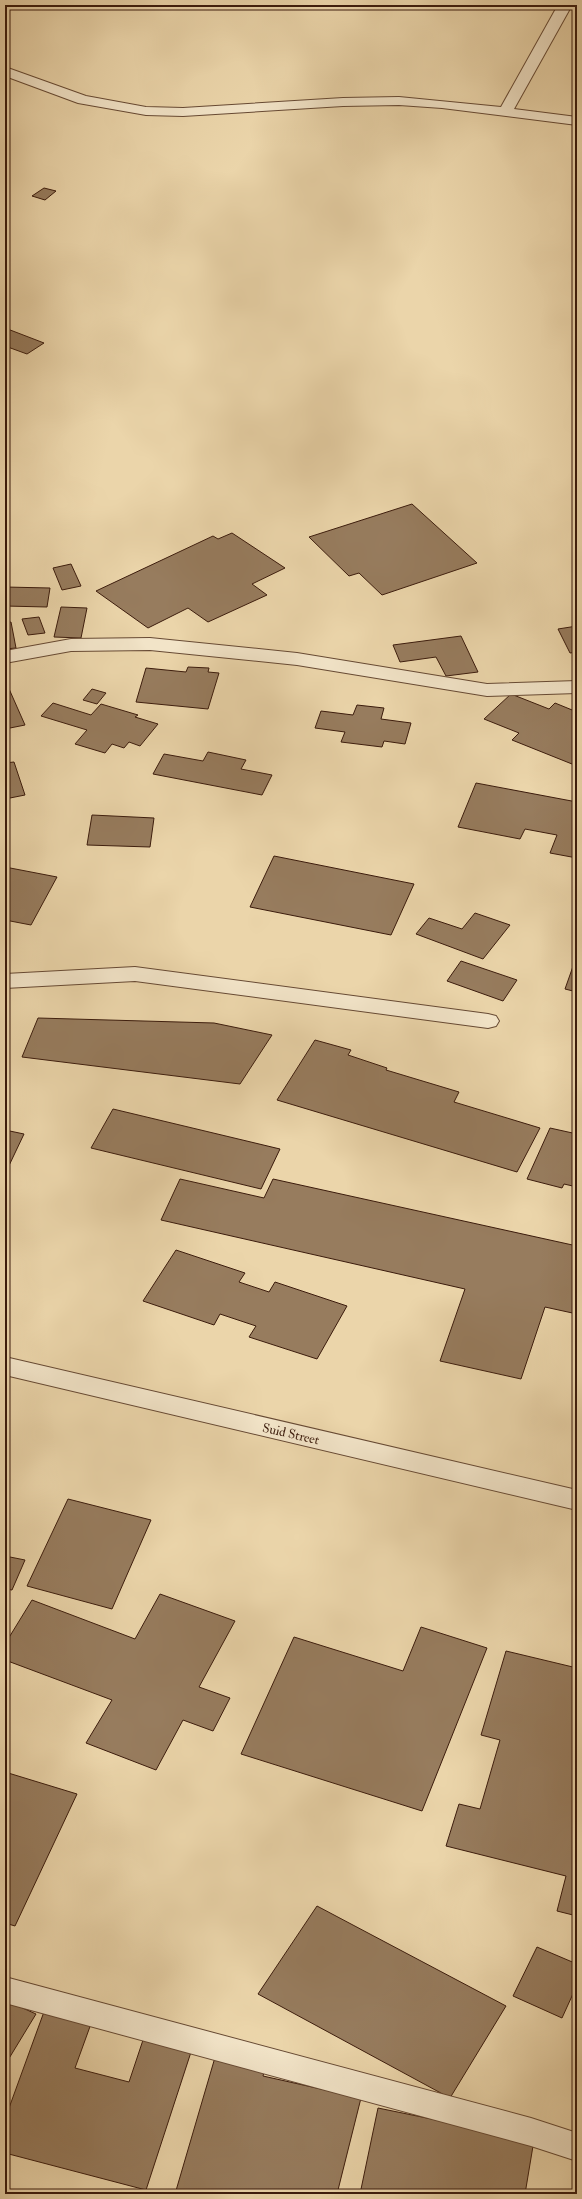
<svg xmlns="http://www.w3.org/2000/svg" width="582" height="2199" viewBox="0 0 582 2199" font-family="'IM FELL Double Pica',serif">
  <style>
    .building { fill: #977c5e; stroke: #3b1b0c }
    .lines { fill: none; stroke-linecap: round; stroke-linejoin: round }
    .minor-casing { stroke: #674a34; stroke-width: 2 }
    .minor { fill: #f2e4c8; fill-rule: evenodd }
    .labels { text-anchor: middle; stroke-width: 4; stroke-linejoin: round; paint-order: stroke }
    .street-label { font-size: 13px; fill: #3b1b0c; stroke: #f2e4c8 }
  </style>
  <rect width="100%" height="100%" fill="#ebd5aa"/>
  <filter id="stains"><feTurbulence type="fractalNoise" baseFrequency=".005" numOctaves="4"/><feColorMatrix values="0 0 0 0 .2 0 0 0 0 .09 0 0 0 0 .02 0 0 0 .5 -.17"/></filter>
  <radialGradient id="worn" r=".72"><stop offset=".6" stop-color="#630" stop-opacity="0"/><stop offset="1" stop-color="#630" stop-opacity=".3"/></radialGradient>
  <path class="building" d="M 44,188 L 56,191 L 45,200 L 32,196 Z
    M 5,328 L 44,343 L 27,354 L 5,346 Z
    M 412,504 L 477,563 L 382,595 L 359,573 L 349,576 L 309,537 Z
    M 232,533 L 285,568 L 252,584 L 267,595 L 208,622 L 188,608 L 148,628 L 96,591 L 213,536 L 218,539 Z
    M 71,564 L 81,586 L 62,590 L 53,568 Z
    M 5,587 L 50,588 L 47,607 L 5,606 Z
    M 61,607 L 87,608 L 81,638 L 54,637 Z
    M 39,617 L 45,633 L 28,635 L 22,619 Z
    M 11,622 L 16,648 L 5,649 L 5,623 Z
    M 577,626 L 577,652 L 570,653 L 558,629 Z
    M 461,636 L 478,672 L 446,676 L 436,657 L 400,662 L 393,645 Z
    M 188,667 L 209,668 L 208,672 L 219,673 L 208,709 L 136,702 L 146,668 L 186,672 Z
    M 5,682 L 6,682 L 25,725 L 5,729 Z
    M 92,689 L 106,693 L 97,704 L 83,700 Z
    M 511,694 L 549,709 L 555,703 L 577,712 L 577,766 L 512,740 L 519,733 L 484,719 Z
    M 53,703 L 91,715 L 101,704 L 138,715 L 135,717 L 158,724 L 140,746 L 129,742 L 124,748 L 112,744 L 105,753 L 75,744 L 87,730 L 41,716 Z
    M 357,705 L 384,708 L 381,719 L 411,723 L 405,744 L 384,741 L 382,747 L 341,742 L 345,732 L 315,728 L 321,711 L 353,715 Z
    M 208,752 L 246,760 L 241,769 L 272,775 L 262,795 L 153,774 L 164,754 L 203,761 Z
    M 14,762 L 25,795 L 5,799 L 5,763 Z
    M 476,783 L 577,802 L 577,858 L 550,853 L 557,835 L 525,829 L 520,839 L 458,827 Z
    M 92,815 L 154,818 L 150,847 L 87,845 Z
    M 274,856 L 414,884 L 391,935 L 250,907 Z
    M 5,867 L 57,877 L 31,925 L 5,920 Z
    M 475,913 L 510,925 L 483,959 L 416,934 L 429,918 L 462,929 Z
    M 577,955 L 577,992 L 565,989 Z
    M 461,961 L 517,980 L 503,1001 L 447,981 Z
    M 38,1018 L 214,1023 L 272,1035 L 240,1084 L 22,1057 Z
    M 315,1040 L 351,1050 L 348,1055 L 387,1068 L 386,1070 L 459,1092 L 454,1102 L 540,1128 L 517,1172 L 277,1100 Z
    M 113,1109 L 280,1149 L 261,1189 L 91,1148 Z
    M 550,1128 L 577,1134 L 577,1187 L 564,1184 L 562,1188 L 527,1179 Z
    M 5,1130 L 24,1134 L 5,1174 Z
    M 180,1179 L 264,1198 L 273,1179 L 577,1246 L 577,1314 L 545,1307 L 521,1379 L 440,1361 L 465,1289 L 161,1220 Z
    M 176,1250 L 245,1273 L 239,1282 L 269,1292 L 275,1282 L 347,1306 L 317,1359 L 249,1337 L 256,1326 L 220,1314 L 214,1325 L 143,1301 Z
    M 68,1499 L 151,1520 L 112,1609 L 27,1586 Z
    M 5,1556 L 25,1560 L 12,1590 L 5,1589 Z
    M 160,1594 L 235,1621 L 199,1687 L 230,1698 L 213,1731 L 183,1720 L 156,1770 L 86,1743 L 112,1700 L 5,1660 L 5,1644 L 32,1600 L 135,1639 Z
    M 421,1627 L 487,1648 L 422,1811 L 241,1754 L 294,1637 L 403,1671 Z
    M 506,1651 L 577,1668 L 577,1916 L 557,1911 L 566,1876 L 446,1846 L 459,1804 L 480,1809 L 500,1740 L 481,1735 Z
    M 5,1772 L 77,1794 L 15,1926 L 5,1923 Z
    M 317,1906 L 506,2006 L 450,2098 L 258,1994 Z
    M 537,1947 L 577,1964 L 577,1985 L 562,2018 L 513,1996 Z
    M 5,2000 L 36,2014 L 5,2065 Z
    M 45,2009 L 92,2021 L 75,2068 L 129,2082 L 144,2037 L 192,2049 L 146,2190 L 5,2153 L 5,2119 Z
    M 216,2054 L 266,2065 L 263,2076 L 361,2098 L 337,2194 L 175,2194 Z
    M 378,2108 L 534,2140 L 525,2194 L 360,2194 Z"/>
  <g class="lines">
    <defs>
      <path id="minor" d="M 558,5 L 572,5 L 514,109 L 577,117 L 577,125 L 442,108 L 399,105 L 343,106 L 183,116 L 146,115 L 78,103 L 5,76 L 5,67 L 86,96 L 146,107 L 183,108 L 343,98 L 399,97 L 501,107 Z
        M 150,638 L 297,653 L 487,684 L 577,681 L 577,693 L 487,696 L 297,665 L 150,650 L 71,651 L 5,663 L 5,651 L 71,639 Z
        M 135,967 L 488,1014 L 496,1016 L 499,1021 L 496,1026 L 488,1028 L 135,981 L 5,988 L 5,974 Z
        M 5,1357 L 577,1490 L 577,1510 L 5,1375 Z
        M 5,1977 L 531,2118 L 577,2133 L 577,2161 L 531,2146 L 5,2003 Z"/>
    </defs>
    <use href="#minor" class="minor-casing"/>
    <use href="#minor" class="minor"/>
  </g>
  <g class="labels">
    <g class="street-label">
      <text transform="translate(291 1433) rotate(13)" y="5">Suid Street</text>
    </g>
  </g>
  <rect width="582" height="2199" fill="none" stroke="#ebd5aa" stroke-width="20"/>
  <rect x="6" y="6" width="570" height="2187" fill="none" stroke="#3b1b0c" stroke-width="2"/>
  <rect x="10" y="10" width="562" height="2179" fill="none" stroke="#3b1b0c"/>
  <rect width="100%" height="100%" filter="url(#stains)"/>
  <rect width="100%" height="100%" fill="url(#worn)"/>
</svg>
